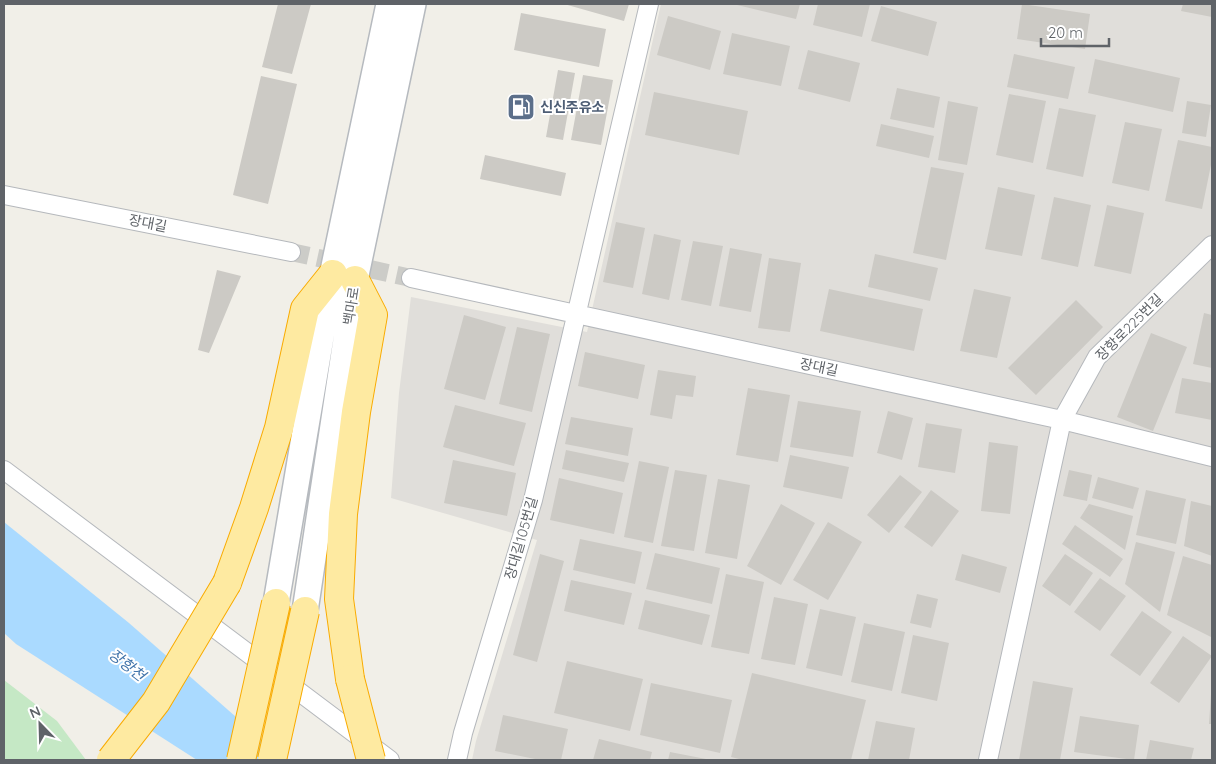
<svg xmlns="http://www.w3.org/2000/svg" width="1216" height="764" viewBox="0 0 1216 764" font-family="Quicksand,'Noto Sans KR',sans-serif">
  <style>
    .industrial { fill: #e0deda }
    .green { fill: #c5e8c5 }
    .water { fill: #aadaff }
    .building { fill: #cccac5 }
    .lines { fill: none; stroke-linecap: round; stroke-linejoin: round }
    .minor-tunnel { stroke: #ccccc8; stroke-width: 18; stroke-dasharray: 18 9; stroke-linecap: butt }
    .minor-casing { stroke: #b5b8bc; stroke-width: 20 }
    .secondary-casing { stroke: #b6babf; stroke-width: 28 }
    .trunk-casing { stroke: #f9ab00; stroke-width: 30 }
    .minor { stroke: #fff; stroke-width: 18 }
    .secondary { stroke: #fff; stroke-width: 25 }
    .trunk { stroke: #feeaa1; stroke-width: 28 }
    .trunk-bridge-casing { stroke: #f9ab00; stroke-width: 30; stroke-linecap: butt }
    .trunk-bridge { stroke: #feeaa1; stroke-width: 28 }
    .labels { text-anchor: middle; stroke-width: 4; stroke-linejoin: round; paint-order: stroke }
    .service-label { font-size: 14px; font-weight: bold; fill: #4e5e75; stroke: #fff; text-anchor: start }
    .street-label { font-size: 14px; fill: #5f6368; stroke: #fff }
    .water-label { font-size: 15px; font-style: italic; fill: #4174aa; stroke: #fff }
  </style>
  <rect width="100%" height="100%" fill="#f1efe8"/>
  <path class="industrial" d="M 661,4 L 1212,4 L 1212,760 L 472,760 L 476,741 L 537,540 L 391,498 L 399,393 L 411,297 L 587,332 Z"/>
  <path class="green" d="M 4,680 L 57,721 L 86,760 L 4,760 Z"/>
  <path class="water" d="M 4,522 L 129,623 L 285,760 L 197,760 L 16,644 L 4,633 Z"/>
  <path class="building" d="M 278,4 L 311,4 L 292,74 L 262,67 Z
    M 564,4 L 629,4 L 624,21 Z
    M 733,4 L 800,4 L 796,19 Z
    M 818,4 L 870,4 L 862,37 L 813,25 Z
    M 1022,4 L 1090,14 L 1085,49 L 1017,39 Z
    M 1183,4 L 1212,4 L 1212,17 L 1181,11 Z
    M 881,6 L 937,22 L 928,56 L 871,41 Z
    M 521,13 L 606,29 L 599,67 L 514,50 Z
    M 668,16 L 721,31 L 710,70 L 657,55 Z
    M 732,33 L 790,46 L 781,86 L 723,74 Z
    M 808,50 L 860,63 L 850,102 L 798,89 Z
    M 1014,54 L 1075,67 L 1068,99 L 1007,87 Z
    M 1095,59 L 1180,78 L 1173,112 L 1088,93 Z
    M 558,70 L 575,73 L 563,140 L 546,137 Z
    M 583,75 L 613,80 L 601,145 L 571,140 Z
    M 261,76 L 297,84 L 268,204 L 233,195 Z
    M 897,88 L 940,97 L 934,128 L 890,119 Z
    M 654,92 L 748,111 L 739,155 L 645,135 Z
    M 1009,94 L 1046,101 L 1033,163 L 996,155 Z
    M 948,101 L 978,107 L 967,165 L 938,160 Z
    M 1187,101 L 1211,105 L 1206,137 L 1182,133 Z
    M 1059,108 L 1096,115 L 1083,177 L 1046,169 Z
    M 1125,122 L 1162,129 L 1149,191 L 1112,183 Z
    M 881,124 L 934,136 L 929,158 L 876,146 Z
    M 1178,140 L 1212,147 L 1212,160 L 1202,209 L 1165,201 Z
    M 485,155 L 566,173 L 561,196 L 480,179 Z
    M 931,167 L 964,173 L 946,260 L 913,253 Z
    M 998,187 L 1035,195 L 1022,256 L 985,249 Z
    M 1054,197 L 1091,205 L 1078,267 L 1041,259 Z
    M 1107,205 L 1144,213 L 1131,274 L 1094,266 Z
    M 616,222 L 645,228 L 633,288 L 603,282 Z
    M 654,234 L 681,240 L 669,300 L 642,294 Z
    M 693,241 L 723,246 L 711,306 L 681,300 Z
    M 730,248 L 762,254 L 751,312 L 719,306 Z
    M 875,254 L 938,268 L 930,301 L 868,287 Z
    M 769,258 L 801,263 L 790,332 L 758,328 Z
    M 217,270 L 241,276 L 209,353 L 198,350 Z
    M 829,289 L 923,309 L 914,351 L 820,331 Z
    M 974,289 L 1011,297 L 997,358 L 960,351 Z
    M 1076,300 L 1103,327 L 1036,395 L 1008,368 Z
    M 1204,313 L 1212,315 L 1212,368 L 1193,364 Z
    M 464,315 L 506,327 L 485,400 L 444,389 Z
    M 517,327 L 550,334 L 532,412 L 499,404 Z
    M 1151,333 L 1187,347 L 1153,431 L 1117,417 Z
    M 585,352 L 645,365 L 638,399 L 578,386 Z
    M 658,370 L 696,376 L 693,397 L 676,395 L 672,419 L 650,415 Z
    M 1182,378 L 1212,383 L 1212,420 L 1175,413 Z
    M 748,388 L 790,395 L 778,462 L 736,455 Z
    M 798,401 L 861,411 L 853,457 L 790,447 Z
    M 455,405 L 526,423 L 514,466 L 443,447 Z
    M 888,411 L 913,418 L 902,460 L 877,453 Z
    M 571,417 L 633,428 L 628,456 L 565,444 Z
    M 926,423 L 962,429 L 955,473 L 918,467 Z
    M 989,442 L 1018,446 L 1010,514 L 981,511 Z
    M 566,450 L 629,463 L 624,482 L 562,469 Z
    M 790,455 L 849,467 L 842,499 L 783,487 Z
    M 453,460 L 516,473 L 507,516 L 444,503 Z
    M 639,461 L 669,467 L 653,543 L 624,537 Z
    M 675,470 L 707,475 L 694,551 L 661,546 Z
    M 1069,470 L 1092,475 L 1087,501 L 1063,496 Z
    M 900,475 L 922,492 L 889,533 L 867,515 Z
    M 1098,477 L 1139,488 L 1133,509 L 1092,498 Z
    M 559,478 L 623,493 L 614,534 L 550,520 Z
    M 718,479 L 750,485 L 737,559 L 705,553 Z
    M 931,490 L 959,511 L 932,547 L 904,527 Z
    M 1146,490 L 1186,499 L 1176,544 L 1136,535 Z
    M 1191,501 L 1212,506 L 1212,556 L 1184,546 Z
    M 781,504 L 815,523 L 781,585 L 747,566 Z
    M 1089,504 L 1133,516 L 1125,550 L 1080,518 Z
    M 828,522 L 862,542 L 828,600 L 793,580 Z
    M 1075,525 L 1123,559 L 1110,577 L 1062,544 Z
    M 580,539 L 642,552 L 635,584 L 573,570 Z
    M 1136,542 L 1175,552 L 1160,612 L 1125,584 Z
    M 655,553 L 720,568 L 712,604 L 646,589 Z
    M 540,554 L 564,561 L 537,662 L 513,655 Z
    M 962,554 L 1007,567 L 1000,593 L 955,580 Z
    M 1065,554 L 1093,573 L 1070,606 L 1042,586 Z
    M 1183,556 L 1212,565 L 1211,637 L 1167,615 Z
    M 726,574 L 764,582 L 749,654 L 711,647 Z
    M 1100,578 L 1126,596 L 1100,631 L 1074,612 Z
    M 571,580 L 632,593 L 624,625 L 564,611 Z
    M 917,594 L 938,599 L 931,628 L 910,623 Z
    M 774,597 L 808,604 L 795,665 L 761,659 Z
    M 645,600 L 710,615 L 702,645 L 638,629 Z
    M 820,609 L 856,617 L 842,676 L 806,668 Z
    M 1142,611 L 1172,632 L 1140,676 L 1110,655 Z
    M 864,623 L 905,632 L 892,691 L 851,682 Z
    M 913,635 L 949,643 L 937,701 L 901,693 Z
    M 1183,636 L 1212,656 L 1179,703 L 1150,683 Z
    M 567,661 L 643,679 L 630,731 L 554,713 Z
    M 752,673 L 866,700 L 851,760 L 743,760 L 731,757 Z
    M 1033,681 L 1073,688 L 1060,760 L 1019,760 Z
    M 651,683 L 732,700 L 720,753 L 640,735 Z
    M 1211,694 L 1212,694 L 1212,724 L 1209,724 Z
    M 503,715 L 568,729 L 561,760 L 540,760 L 495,751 Z
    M 1080,716 L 1139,725 L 1134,760 L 1074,752 Z
    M 876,721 L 915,728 L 909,760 L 868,760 Z
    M 599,739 L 652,752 L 650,760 L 593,760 Z
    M 1150,740 L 1194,748 L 1191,760 L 1146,760 Z
    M 670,752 L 706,759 L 706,760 L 668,760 Z"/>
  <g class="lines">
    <path class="minor-tunnel" d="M 291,252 L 411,278"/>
    <defs>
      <path id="minor" d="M 4,195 L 291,252
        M 411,278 L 1062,420 L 1212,457
        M 4,470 L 390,760
        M 457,760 L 463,733 L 533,500 L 649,4
        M 988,760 L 1062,420 L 1097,357 L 1212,245"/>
      <path id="secondary" d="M 276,603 L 329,290 L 389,4
        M 305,611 L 355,280 L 413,4"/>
      <path id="trunk" d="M 227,583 L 254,508 L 279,428 L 305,309 L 333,274
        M 350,679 L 339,599 L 343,514 L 356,412 L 373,315 L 355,280"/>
    </defs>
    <use href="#minor" class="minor-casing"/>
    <use href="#secondary" class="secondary-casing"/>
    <use href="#trunk" class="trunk-casing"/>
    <use href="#minor" class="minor"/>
    <use href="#secondary" class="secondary"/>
    <use href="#trunk" class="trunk"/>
    <defs>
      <path id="trunk-bridge" d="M 350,679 L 371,760
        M 111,760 L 156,702 L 227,583
        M 241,760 L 276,603
        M 272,760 L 305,611"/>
    </defs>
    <use href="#trunk-bridge" class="trunk-bridge-casing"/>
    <use href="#trunk-bridge" class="trunk-bridge"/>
  </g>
  <defs>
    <symbol id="fuel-square" viewBox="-11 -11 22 22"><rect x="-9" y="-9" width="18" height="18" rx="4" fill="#5c6f8a" stroke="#fff"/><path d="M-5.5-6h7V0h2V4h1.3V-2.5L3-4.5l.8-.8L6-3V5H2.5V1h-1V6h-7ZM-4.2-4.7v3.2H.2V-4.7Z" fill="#fff"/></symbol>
  </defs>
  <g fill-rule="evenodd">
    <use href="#fuel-square" x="505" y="91" width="32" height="32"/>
  </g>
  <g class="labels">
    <g class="service-label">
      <text x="540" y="112">신신주유소</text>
    </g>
    <g class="street-label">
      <text transform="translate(148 223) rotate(11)" y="5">장대길</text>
      <text transform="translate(351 306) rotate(-81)" y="5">백마로</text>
      <text transform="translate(1129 327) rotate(-45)" y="5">장항로225번길</text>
      <text transform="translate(819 367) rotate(12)" y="5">장대길</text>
      <text transform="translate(521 538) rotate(-74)" y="5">장대길105번길</text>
    </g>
    <g class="water-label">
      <text transform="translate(127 665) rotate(38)" y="5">장항천</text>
    </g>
  </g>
  <rect width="1216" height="764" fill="none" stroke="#5f6368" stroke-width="10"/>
  <g transform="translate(40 724) rotate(337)" stroke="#ffffff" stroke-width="4" paint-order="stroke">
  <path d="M0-4L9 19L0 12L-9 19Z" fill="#5f6368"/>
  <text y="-8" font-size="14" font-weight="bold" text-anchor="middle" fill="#5f6368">N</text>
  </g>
  <path d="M1041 38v8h68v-8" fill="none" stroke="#5f6368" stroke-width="2.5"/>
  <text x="1048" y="38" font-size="15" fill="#5f6368" stroke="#ffffff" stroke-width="4" paint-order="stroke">20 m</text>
</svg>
